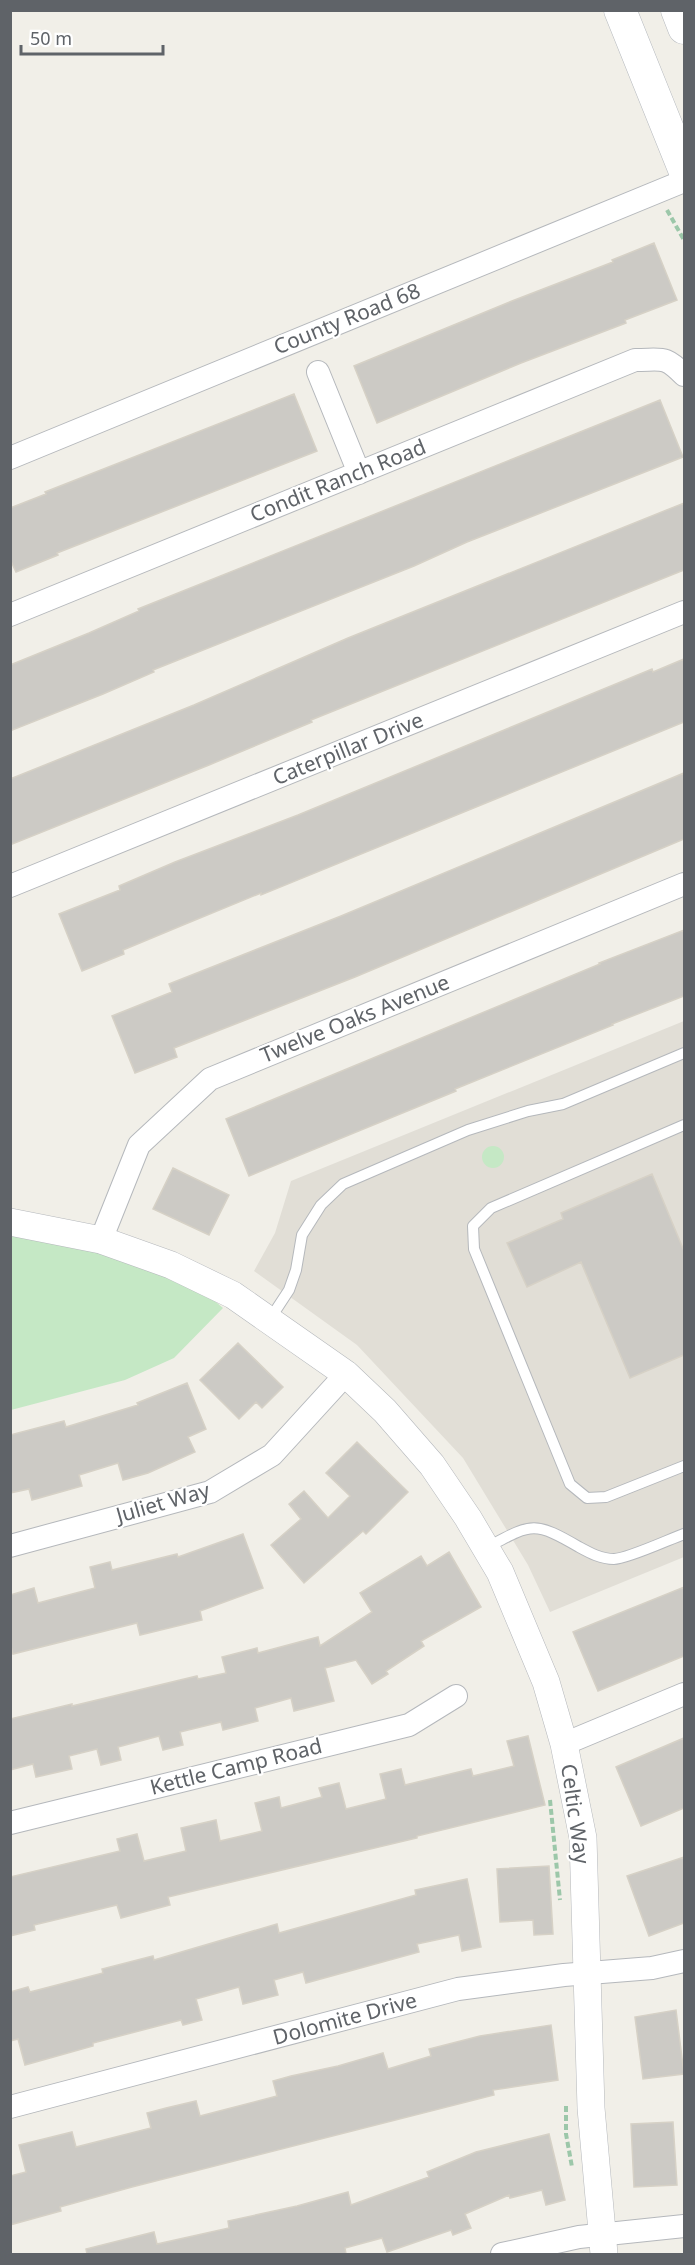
<svg xmlns="http://www.w3.org/2000/svg" width="695" height="2265" viewBox="0 0 695 2265" font-family="'Noto Sans',sans-serif">
  <style>
    .education { fill: #e1ded6 }
    .green { fill: #c5e8c5 }
    .building { fill: #cccac5; stroke: #d6d1c6; stroke-width: 1.5 }
    .lines { fill: none; stroke-linecap: round; stroke-linejoin: round }
    .service-casing { stroke: #b5b8bc; stroke-width: 12 }
    .minor-casing { stroke: #b5b8bc; stroke-width: 24 }
    .tertiary-casing { stroke: #b5b8bc; stroke-width: 28 }
    .secondary-casing { stroke: #b6babf; stroke-width: 33 }
    .path { stroke: #9cc7a9; stroke-width: 4; stroke-dasharray: 6 3; stroke-linecap: butt }
    .service { stroke: #fff; stroke-width: 10 }
    .minor { stroke: #fff; stroke-width: 22 }
    .tertiary { stroke: #fff; stroke-width: 27 }
    .secondary { stroke: #fff; stroke-width: 32 }
    .labels { text-anchor: middle; stroke-width: 4.5; stroke-linejoin: round; paint-order: stroke }
    .street-label { font-size: 21px; fill: #5f6368; stroke: #fff }
  </style>
  <rect width="100%" height="100%" fill="#f1efe8"/>
  <path class="education" d="M 684,1021 L 684,1557 L 550,1612 L 528,1565 L 463,1458 L 357,1345 L 254,1271 L 275,1233 L 291,1181 Z"/>
  <path class="green" d="M482 1157a11 11 0 1 1 22 0a11 11 0 1 1-22 0Z
    M 11,1232 L 80,1246 L 202,1290 L 223,1308 L 174,1358 L 125,1380 L 11,1410 Z"/>
  <path class="building" d="M 654,243 L 677,300 L 625,320 L 626,323 L 521,363 L 377,423 L 354,366 L 512,301 L 613,262 L 612,260 Z
    M 294,394 L 317,451 L 57,553 L 58,555 L 16,572 L 10,559 L 10,508 L 46,494 L 45,492 Z
    M 660,400 L 683,457 L 467,542 L 414,566 L 153,670 L 154,672 L 103,694 L 10,731 L 10,665 L 89,633 L 139,611 L 138,609 Z
    M 684,503 L 684,570 L 311,720 L 312,722 L 209,765 L 10,845 L 10,779 L 194,705 L 348,638 Z
    M 684,659 L 684,722 L 261,895 L 261,893 L 183,925 L 123,950 L 124,954 L 82,971 L 59,914 L 120,890 L 119,886 L 175,862 L 298,815 L 652,669 L 653,672 Z
    M 684,773 L 684,839 L 355,977 L 174,1048 L 177,1057 L 135,1073 L 112,1016 L 172,992 L 169,984 L 341,916 Z
    M 684,930 L 684,996 L 612,1024 L 613,1025 L 455,1089 L 456,1091 L 249,1176 L 226,1119 L 600,964 L 599,963 Z
    M 173,1168 L 229,1195 L 209,1235 L 153,1209 Z
    M 652,1174 L 684,1251 L 684,1355 L 630,1378 L 581,1262 L 527,1287 L 507,1243 L 563,1219 L 561,1213 Z
    M 238,1343 L 283,1387 L 262,1408 L 256,1402 L 239,1419 L 200,1380 Z
    M 187,1383 L 206,1429 L 188,1437 L 195,1452 L 148,1473 L 123,1480 L 118,1463 L 79,1475 L 82,1486 L 32,1500 L 29,1489 L 10,1493 L 10,1435 L 64,1421 L 66,1427 L 138,1405 L 137,1403 Z
    M 357,1442 L 408,1492 L 366,1534 L 363,1531 L 304,1583 L 271,1545 L 301,1519 L 289,1504 L 304,1491 L 328,1518 L 350,1496 L 326,1473 Z
    M 243,1534 L 263,1588 L 200,1611 L 202,1620 L 140,1635 L 137,1623 L 13,1654 L 10,1643 L 10,1595 L 34,1588 L 38,1603 L 95,1588 L 90,1567 L 110,1562 L 112,1570 L 177,1554 L 178,1557 Z
    M 449,1552 L 481,1607 L 421,1641 L 424,1646 L 386,1671 L 388,1674 L 372,1684 L 356,1660 L 325,1668 L 334,1701 L 294,1711 L 291,1698 L 255,1708 L 258,1721 L 223,1730 L 221,1722 L 180,1732 L 183,1745 L 163,1750 L 159,1736 L 118,1747 L 121,1760 L 101,1765 L 97,1749 L 69,1756 L 72,1769 L 36,1777 L 33,1764 L 10,1770 L 10,1719 L 72,1704 L 72,1706 L 197,1676 L 198,1679 L 226,1673 L 222,1657 L 257,1648 L 258,1653 L 318,1637 L 320,1646 L 372,1612 L 360,1593 L 421,1556 L 427,1566 Z
    M 684,1587 L 684,1656 L 598,1691 L 573,1632 Z
    M 528,1736 L 545,1805 L 417,1836 L 417,1838 L 168,1897 L 170,1905 L 121,1918 L 117,1905 L 34,1925 L 35,1930 L 10,1936 L 10,1877 L 120,1851 L 117,1839 L 137,1834 L 144,1861 L 186,1851 L 181,1828 L 216,1820 L 220,1841 L 262,1831 L 255,1803 L 279,1797 L 281,1808 L 322,1797 L 319,1788 L 339,1783 L 346,1809 L 386,1799 L 380,1774 L 401,1769 L 405,1785 L 471,1769 L 473,1776 L 514,1766 L 507,1741 Z
    M 684,1738 L 684,1808 L 641,1826 L 616,1767 Z
    M 684,1857 L 684,1923 L 649,1936 L 627,1876 Z
    M 549,1866 L 553,1934 L 534,1935 L 533,1920 L 500,1922 L 497,1869 Z
    M 467,1879 L 481,1947 L 462,1951 L 459,1935 L 417,1944 L 419,1952 L 306,1983 L 303,1972 L 274,1980 L 278,1995 L 243,2004 L 239,1987 L 196,1999 L 202,2020 L 183,2025 L 181,2020 L 93,2043 L 93,2046 L 25,2065 L 18,2039 L 10,2041 L 10,1992 L 28,1987 L 30,1992 L 103,1973 L 102,1969 L 153,1956 L 154,1960 L 277,1924 L 279,1933 L 416,1895 L 415,1890 Z
    M 676,2010 L 684,2074 L 643,2079 L 635,2017 Z
    M 551,2025 L 558,2080 L 493,2090 L 494,2095 L 132,2187 L 60,2207 L 61,2211 L 10,2225 L 10,2176 L 26,2172 L 19,2145 L 72,2132 L 76,2147 L 151,2128 L 147,2113 L 166,2108 L 196,2101 L 200,2116 L 277,2096 L 273,2081 L 291,2076 L 338,2066 L 383,2053 L 388,2069 L 431,2056 L 429,2049 L 480,2036 Z
    M 673,2122 L 677,2185 L 634,2187 L 631,2124 Z
    M 549,2134 L 565,2200 L 546,2205 L 542,2190 L 510,2198 L 509,2195 L 465,2214 L 471,2228 L 453,2235 L 451,2230 L 387,2252 L 382,2238 L 345,2248 L 346,2254 L 87,2254 L 86,2249 L 154,2232 L 157,2244 L 229,2228 L 228,2221 L 297,2206 L 348,2192 L 351,2205 L 429,2177 L 427,2172 L 476,2152 Z"/>
  <g class="lines">
    <defs>
      <path id="service" d="M 684,1125 L 491,1208 L 473,1226 L 474,1249 L 570,1484 L 587,1498 L 606,1497 L 684,1466
        M 270,1319 L 289,1290 L 296,1270 L 302,1235 L 321,1205 L 343,1184 L 468,1130 L 528,1111 L 563,1104 L 684,1053
        M 486,1548 C 531,1524 533,1520 579,1547 C 590,1553 601,1559 614,1559 C 627,1559 670,1539 684,1534"/>
      <path id="minor" d="M 318,372 L 359,473
        M 10,458 L 684,181
        M 10,615 L 635,360 C 663,360 664,355 684,375
        M 10,886 L 684,612
        M 101,1240 L 139,1145 L 210,1079 L 684,884
        M 10,1546 L 210,1492 L 272,1455 L 346,1374
        M 564,1744 L 684,1694
        M 10,1823 L 409,1725 L 456,1696
        M 10,2107 L 458,1989 L 564,1975 L 652,1968 L 684,1961
        M 502,2254 L 579,2237 L 684,2226"/>
      <path id="tertiary" d="M 10,1222 L 101,1240 L 171,1265 L 233,1295 L 346,1374 L 385,1411 L 432,1465 L 468,1518 L 500,1572 L 546,1682 L 564,1744 L 583,1838 L 591,2108 L 604,2254"/>
      <path id="secondary" d="M 620,10 L 684,169
        M 677,10 L 684,28"/>
    </defs>
    <use href="#service" class="service-casing"/>
    <use href="#minor" class="minor-casing"/>
    <use href="#tertiary" class="tertiary-casing"/>
    <use href="#secondary" class="secondary-casing"/>
    <path class="path" d="M 667,210 L 684,240
      M 550,1800 L 560,1900
      M 566,2106 L 566,2134 L 572,2167"/>
    <use href="#service" class="service"/>
    <use href="#minor" class="minor"/>
    <use href="#tertiary" class="tertiary"/>
    <use href="#secondary" class="secondary"/>
  </g>
  <g class="labels">
    <g class="street-label">
      <text transform="translate(347 319) rotate(-22)" y="7">County Road 68</text>
      <text transform="translate(338 481) rotate(-22)" y="7">Condit Ranch Road</text>
      <text transform="translate(348 749) rotate(-22)" y="7">Caterpillar Drive</text>
      <text transform="translate(355 1019) rotate(-22)" y="7">Twelve Oaks Avenue</text>
      <text transform="translate(163 1503) rotate(-16)" y="7">Juliet Way</text>
      <text transform="translate(236 1767) rotate(-14)" y="7">Kettle Camp Road</text>
      <text transform="translate(575 1814) rotate(82)" y="7">Celtic Way</text>
      <text transform="translate(345 2019) rotate(-15)" y="7">Dolomite Drive</text>
    </g>
  </g>
  <rect width="695" height="2265" fill="none" stroke="#5f6368" stroke-width="24"/>
  <path d="M21 45v9h142v-9" fill="none" stroke="#5f6368" stroke-width="3"/>
  <text x="30" y="45" font-size="18" fill="#5f6368" stroke="#ffffff" stroke-width="4.5" paint-order="stroke">50 m</text>
</svg>
